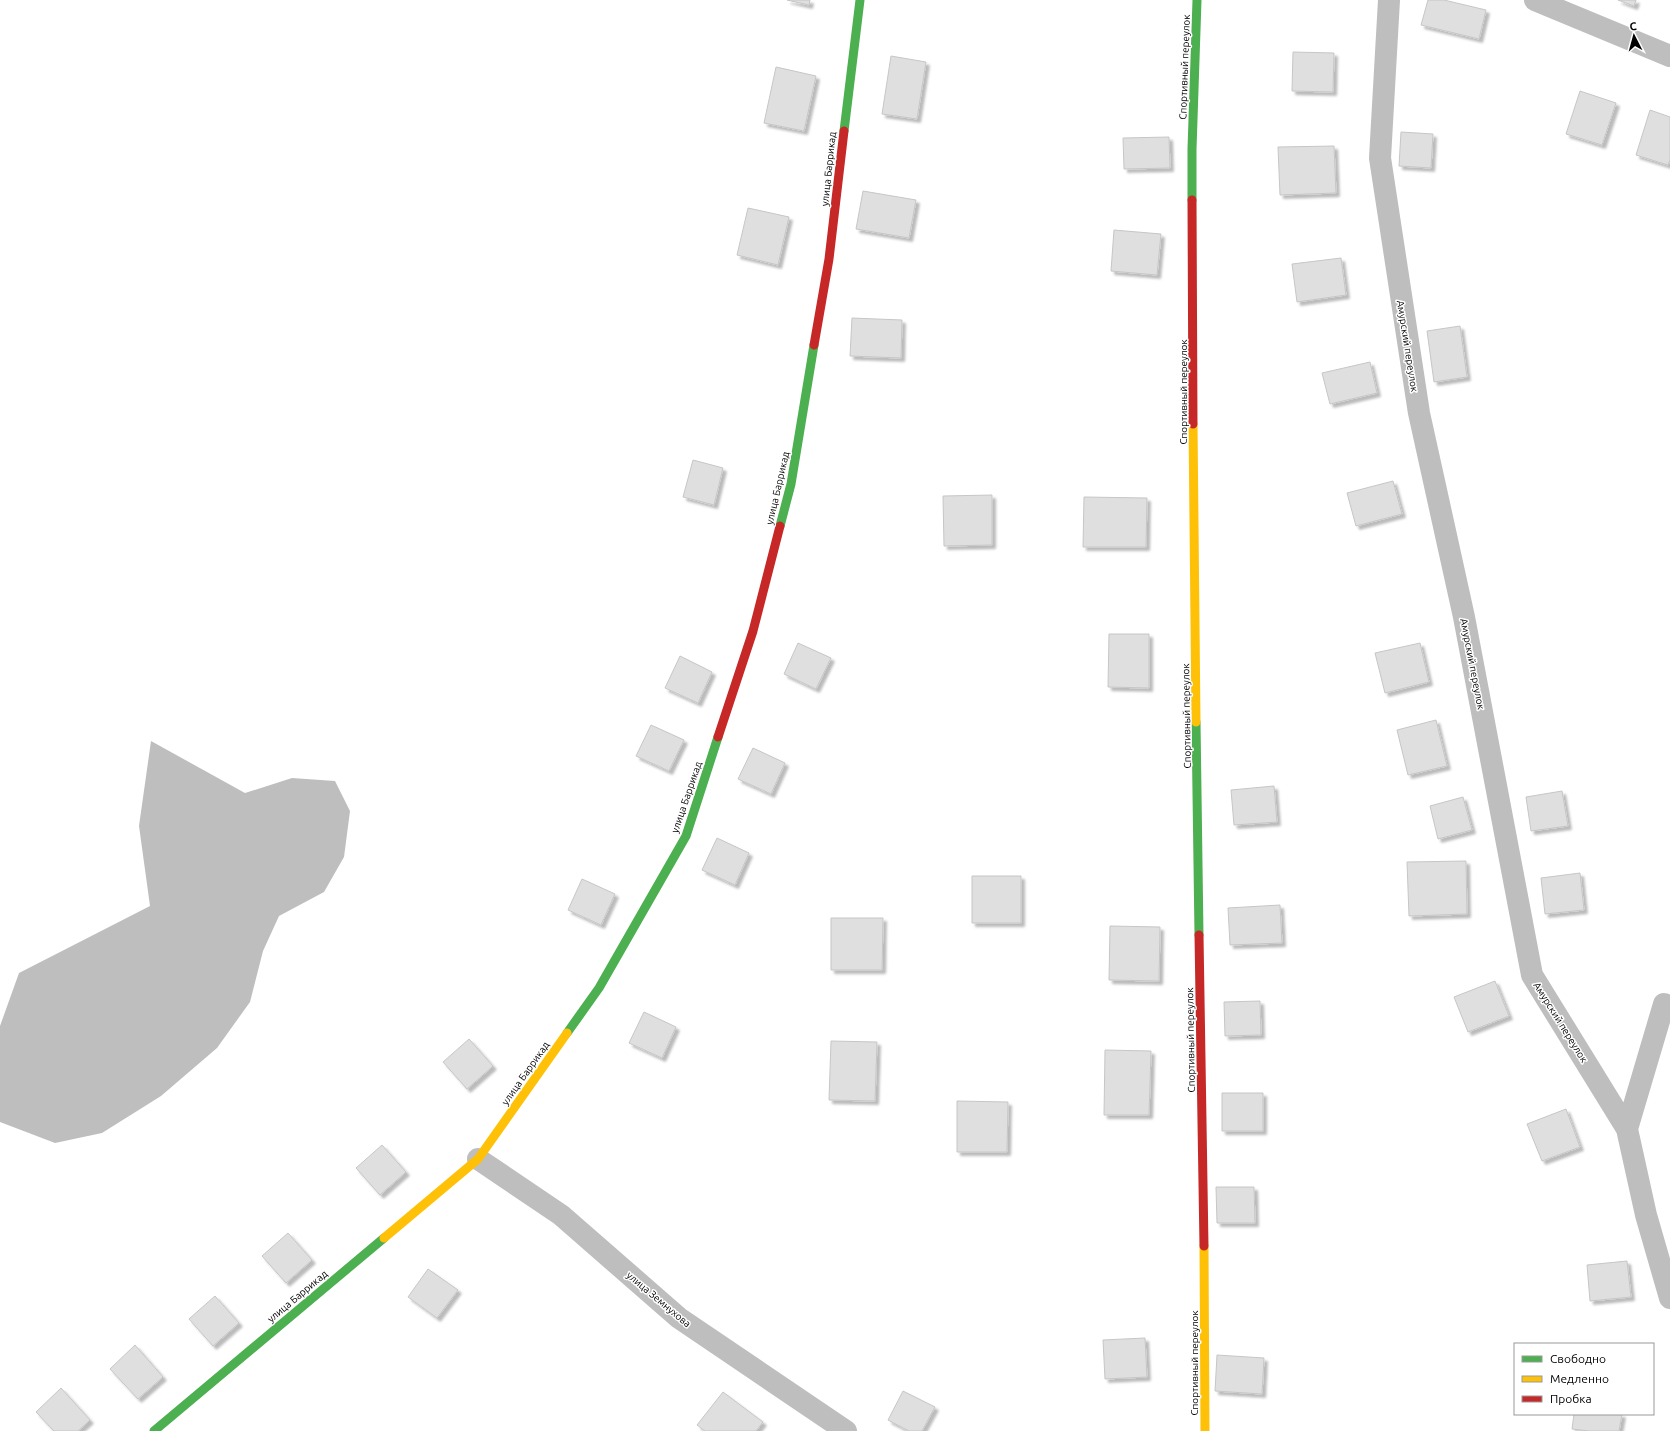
<svg xmlns="http://www.w3.org/2000/svg" width="1670" height="1431" viewBox="0 0 1670 1431" font-family="Ubuntu,sans-serif">
  <style>
    .water { fill: #bebebe }
    .building { fill: #dfdfdf; stroke: #c6c6c6; filter: url(#shadow) }
    .lines { fill: none; stroke-linecap: round; stroke-linejoin: round }
    .street { stroke: #bebebe; stroke-width: 22 }
    .fast { stroke: #4caf50; stroke-width: 9 }
    .slow { stroke: #ffc107; stroke-width: 9 }
    .jam { stroke: #c62828; stroke-width: 9 }
    .labels { text-anchor: middle; stroke-width: 3; stroke-linejoin: round; paint-order: stroke }
    .street-label { font-size: 10px; fill: #000; stroke: #fff }
  </style>
  <defs>
    <filter id="shadow"><feDropShadow dx="3.5" dy="3.5" stdDeviation="1" flood-color="#0004"/></filter>
  </defs>
  <rect width="100%" height="100%" fill="#fff"/>
  <path class="water" d="M 151,741 L 245,793 L 292,778 L 335,781 L 350,811 L 344,857 L 324,892 L 279,916 L 263,951 L 250,1002 L 217,1048 L 161,1096 L 102,1133 L 55,1143 L 0,1122 L 0,1026 L 19,973 L 150,906 L 139,826 Z"/>
  <path class="building" d="M 787,0 L 810,0 L 809,5 Z
    M 1428,0 L 1444,0 L 1486,10 L 1479,39 L 1421,25 Z
    M 1618,0 L 1636,0 L 1634,6 Z
    M 1293,52 L 1334,53 L 1333,92 L 1292,91 Z
    M 891,56 L 926,62 L 917,119 L 882,114 Z
    M 776,67 L 816,76 L 804,131 L 764,123 Z
    M 1580,91 L 1616,103 L 1602,145 L 1566,134 Z
    M 1650,110 L 1670,117 L 1670,160 L 1668,165 L 1636,155 Z
    M 1401,132 L 1433,134 L 1431,168 L 1399,166 Z
    M 1169,137 L 1170,168 L 1124,169 L 1123,138 Z
    M 1334,146 L 1336,193 L 1280,195 L 1278,147 Z
    M 863,191 L 916,200 L 909,238 L 856,229 Z
    M 748,208 L 789,217 L 778,265 L 737,255 Z
    M 1114,230 L 1161,234 L 1157,275 L 1111,271 Z
    M 1341,258 L 1346,295 L 1297,302 L 1292,264 Z
    M 852,318 L 902,320 L 901,358 L 850,356 Z
    M 1460,326 L 1467,377 L 1434,382 L 1427,331 Z
    M 1370,362 L 1377,393 L 1330,404 L 1322,373 Z
    M 693,460 L 723,468 L 714,505 L 683,497 Z
    M 1393,481 L 1402,514 L 1356,526 L 1347,493 Z
    M 992,495 L 992,545 L 944,546 L 943,496 Z
    M 1084,497 L 1147,498 L 1146,547 L 1083,547 Z
    M 1109,634 L 1149,634 L 1149,688 L 1108,687 Z
    M 798,643 L 831,658 L 816,689 L 784,674 Z
    M 1420,643 L 1429,682 L 1385,693 L 1375,653 Z
    M 680,656 L 712,672 L 698,703 L 665,688 Z
    M 1436,720 L 1447,766 L 1408,775 L 1397,730 Z
    M 651,725 L 684,740 L 669,771 L 636,756 Z
    M 753,748 L 785,763 L 771,794 L 738,779 Z
    M 1274,786 L 1277,822 L 1234,825 L 1231,790 Z
    M 1562,791 L 1568,826 L 1531,831 L 1526,797 Z
    M 1463,797 L 1472,830 L 1438,839 L 1430,806 Z
    M 717,838 L 749,853 L 735,885 L 702,870 Z
    M 1466,861 L 1467,914 L 1409,916 L 1407,862 Z
    M 1580,873 L 1584,910 L 1545,914 L 1541,878 Z
    M 972,876 L 1021,876 L 1021,923 L 972,923 Z
    M 582,879 L 615,894 L 601,925 L 568,910 Z
    M 1280,905 L 1282,943 L 1230,945 L 1228,908 Z
    M 831,918 L 883,918 L 882,970 L 831,970 Z
    M 1110,926 L 1160,927 L 1159,981 L 1109,980 Z
    M 1495,981 L 1509,1016 L 1468,1032 L 1454,997 Z
    M 1260,1001 L 1261,1035 L 1225,1036 L 1224,1002 Z
    M 644,1012 L 676,1027 L 662,1058 L 629,1043 Z
    M 469,1039 L 493,1066 L 467,1089 L 443,1062 Z
    M 831,1041 L 877,1042 L 875,1101 L 829,1100 Z
    M 1105,1050 L 1151,1051 L 1149,1115 L 1104,1115 Z
    M 1222,1093 L 1263,1093 L 1263,1131 L 1222,1131 Z
    M 957,1101 L 1008,1102 L 1007,1152 L 957,1152 Z
    M 1566,1109 L 1580,1147 L 1542,1161 L 1527,1124 Z
    M 382,1145 L 406,1172 L 380,1195 L 356,1168 Z
    M 1216,1187 L 1254,1187 L 1255,1223 L 1217,1223 Z
    M 288,1233 L 312,1260 L 286,1283 L 262,1256 Z
    M 1627,1261 L 1631,1297 L 1590,1301 L 1587,1265 Z
    M 428,1269 L 458,1290 L 437,1318 L 408,1297 Z
    M 215,1296 L 239,1323 L 213,1346 L 189,1319 Z
    M 1145,1338 L 1147,1377 L 1105,1379 L 1103,1340 Z
    M 135,1345 L 163,1377 L 138,1399 L 110,1369 Z
    M 1217,1355 L 1264,1358 L 1262,1394 L 1215,1391 Z
    M 61,1388 L 90,1420 L 78,1431 L 54,1431 L 36,1412 Z
    M 903,1391 L 935,1407 L 922,1431 L 909,1431 L 888,1420 Z
    M 723,1392 L 763,1422 L 756,1431 L 705,1431 L 697,1425 Z
    M 1574,1414 L 1622,1414 L 1619,1431 L 1589,1431 L 1572,1429 Z"/>
  <g class="lines">
    <path class="street" d="M 1389,0 L 1380,158 L 1419,413 L 1464,617 L 1532,975 L 1627,1129 L 1646,1215 L 1670,1298
      M 1535,0 L 1670,56
      M 1627,1129 L 1664,1004 L 1670,1006
      M 478,1159 L 561,1215 L 679,1318 L 846,1431"/>
    <path class="fast" d="M 844,131 L 860,0
      M 1192,200 L 1192,149 L 1197,0
      M 780,526 L 791,484 L 814,345
      M 1196,722 L 1199,935
      M 567,1033 L 599,988 L 686,836 L 718,737
      M 154,1431 L 384,1238"/>
    <path class="slow" d="M 1193,424 L 1196,722
      M 384,1238 L 478,1159 L 567,1033
      M 1204,1246 L 1205,1431"/>
    <path class="jam" d="M 1192,200 L 1193,424
      M 814,345 L 829,259 L 844,131
      M 718,737 L 753,631 L 780,526
      M 1199,935 L 1204,1246"/>
  </g>
  <g class="labels">
    <g class="street-label">
      <text transform="translate(1184 67) rotate(-88)" y="4">Спортивный переулок</text>
      <text transform="translate(828 169) rotate(-84)" y="4">улица Баррикад</text>
      <text transform="translate(1408 346) rotate(81)" y="4">Амурский переулок</text>
      <text transform="translate(1183 392) rotate(-90)" y="4">Спортивный переулок</text>
      <text transform="translate(777 488) rotate(-77)" y="4">улица Баррикад</text>
      <text transform="translate(1473 664) rotate(79)" y="4">Амурский переулок</text>
      <text transform="translate(1186 716) rotate(-91)" y="4">Спортивный переулок</text>
      <text transform="translate(686 797) rotate(-71)" y="4">улица Баррикад</text>
      <text transform="translate(1561 1022) rotate(58)" y="4">Амурский переулок</text>
      <text transform="translate(1190 1040) rotate(-91)" y="4">Спортивный переулок</text>
      <text transform="translate(525 1073) rotate(-55)" y="4">улица Баррикад</text>
      <text transform="translate(297 1296) rotate(-40)" y="4">улица Баррикад</text>
      <text transform="translate(659 1299) rotate(40)" y="4">улица Земнухова</text>
      <text transform="translate(1194 1363) rotate(-90)" y="4">Спортивный переулок</text>
    </g>
  </g>
  <rect x="1514" y="1343" width="140" height="72" fill="#ffffff" stroke="#999999"/>
  <rect x="1522" y="1356" width="20" height="6" fill="#4caf50" stroke="#999999"/>
  <text x="1550" y="1363" font-size="12" fill="#000000">Свободно</text>
  <rect x="1522" y="1376" width="20" height="6" fill="#ffc107" stroke="#999999"/>
  <text x="1550" y="1383" font-size="12" fill="#000000">Медленно</text>
  <rect x="1522" y="1396" width="20" height="6" fill="#c62828" stroke="#999999"/>
  <text x="1550" y="1403" font-size="12" fill="#000000">Пробка</text>
  <g transform="translate(1634 36) rotate(354)" stroke="#ffffff" stroke-width="3" paint-order="stroke">
  <path d="M0-3L7 15L0 10L-7 15Z" fill="#000000"/>
  <text y="-6" font-size="11" font-weight="bold" text-anchor="middle" fill="#000000">С</text>
  </g>
</svg>
